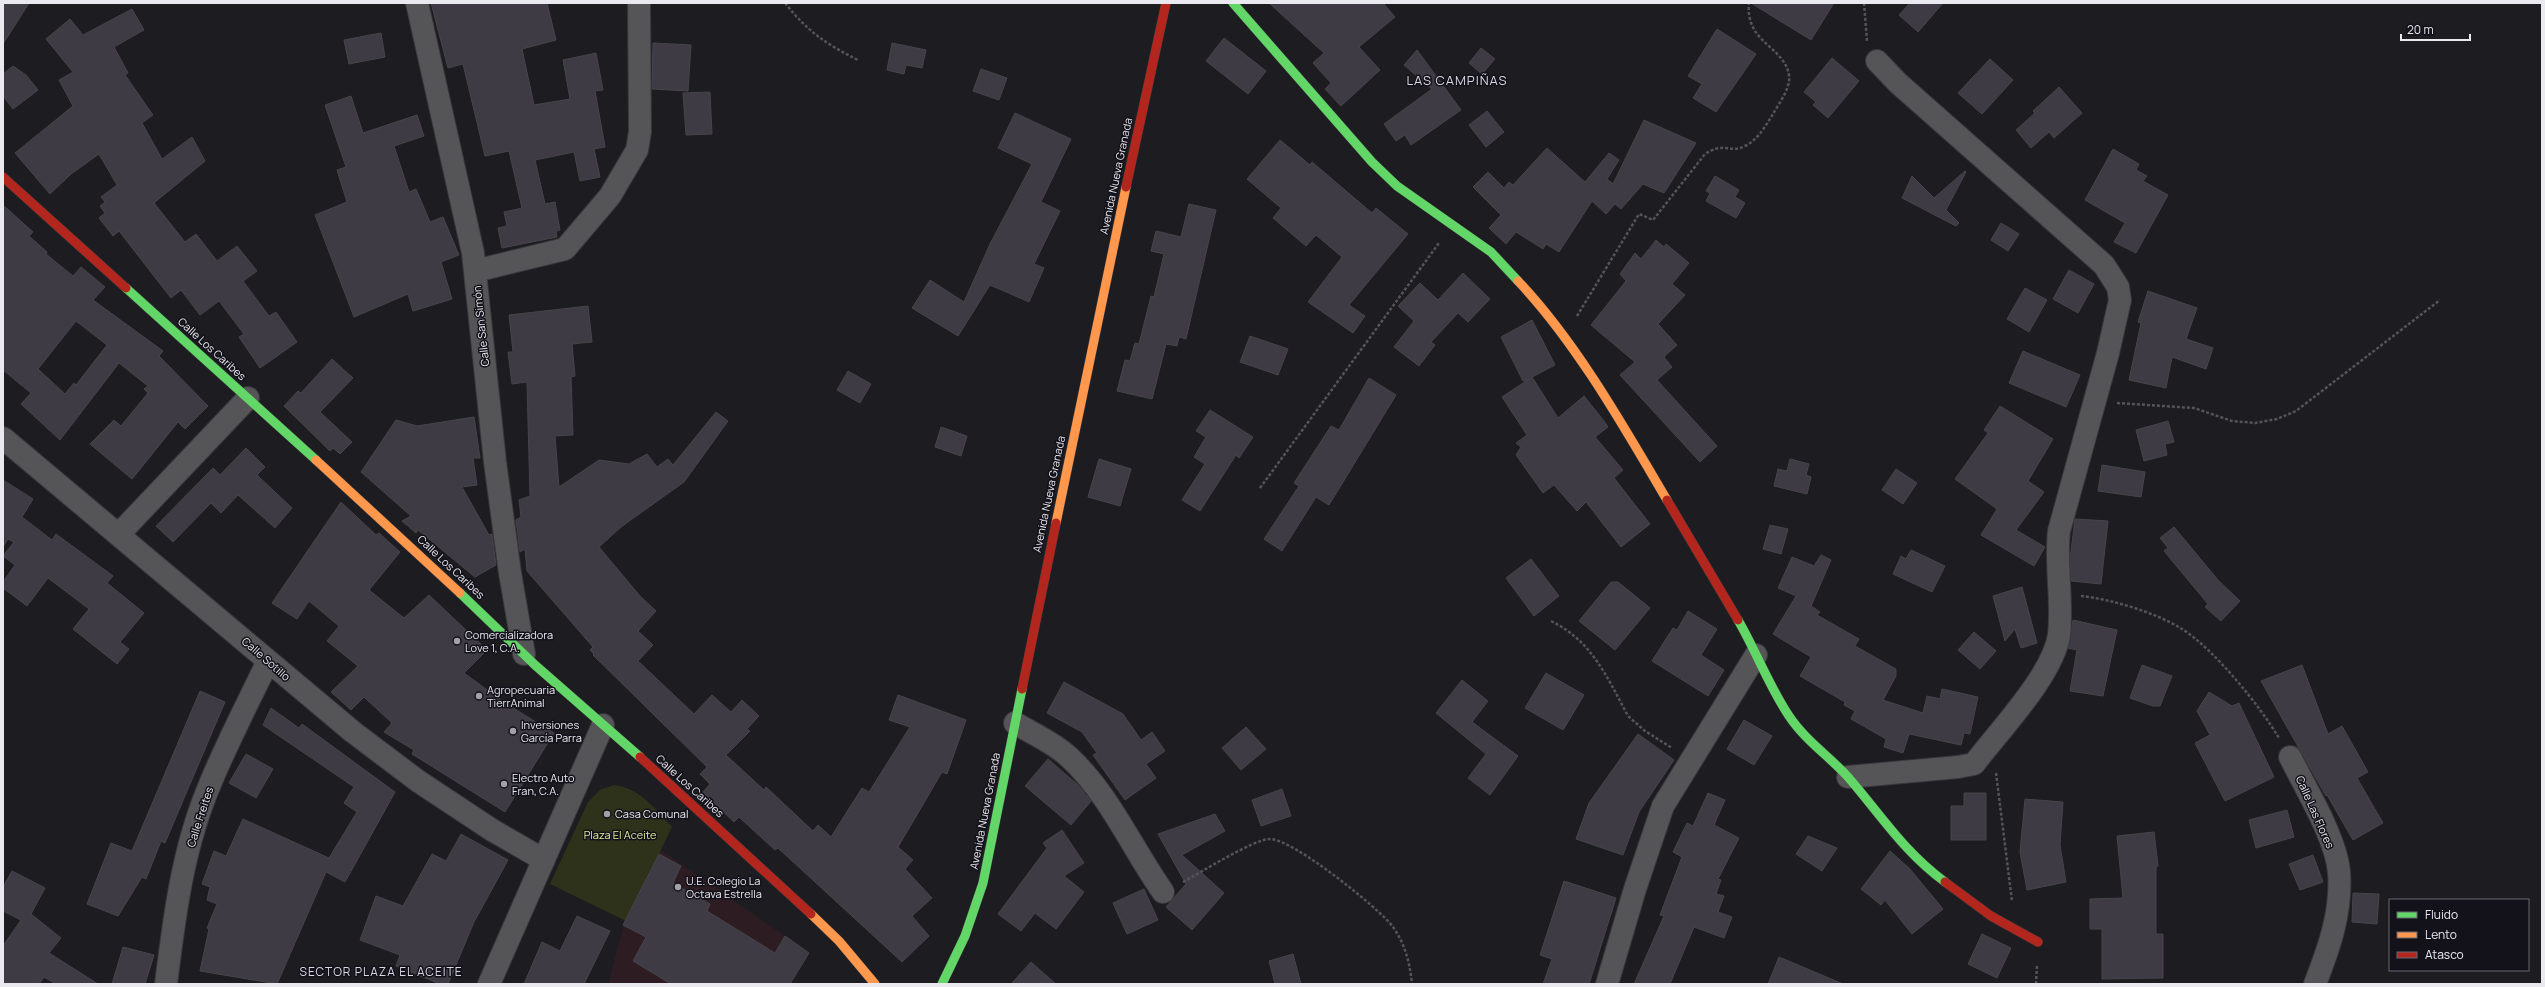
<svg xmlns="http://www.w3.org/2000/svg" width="2545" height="987" viewBox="0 0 2545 987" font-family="Manrope,sans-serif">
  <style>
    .education { fill: #2d1c22 }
    .green { fill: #2f321a }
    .building { fill: #3e3b45; stroke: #464549; fill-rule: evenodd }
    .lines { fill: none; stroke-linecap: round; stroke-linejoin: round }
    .street-casing { stroke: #38373b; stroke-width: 24 }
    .fast-casing { stroke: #38373b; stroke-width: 10 }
    .slow-casing { stroke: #38373b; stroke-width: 10 }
    .jam-casing { stroke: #38373b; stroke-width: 10 }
    .path { stroke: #555458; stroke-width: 2.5; stroke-dasharray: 3 2; stroke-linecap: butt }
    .street { stroke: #555558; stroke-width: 22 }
    .fast { stroke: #63d668; stroke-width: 9 }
    .slow { stroke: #ff974d; stroke-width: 9 }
    .jam { stroke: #b3261e; stroke-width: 9 }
    .poi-dot { fill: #a2a1a7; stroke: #131119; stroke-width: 1.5 }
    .labels { text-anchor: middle; stroke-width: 3; stroke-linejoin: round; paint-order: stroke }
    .street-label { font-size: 11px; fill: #eae9ef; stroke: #131119 }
    .poi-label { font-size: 11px; fill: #eae9ef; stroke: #131119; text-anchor: start }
    .park-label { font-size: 11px; fill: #dfeb9e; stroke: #131119 }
    .neighbourhood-label { font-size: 12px; letter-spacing: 1px; fill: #dbd8e4; stroke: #131119 }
    .quarter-label { font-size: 13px; letter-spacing: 1px; fill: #dbd8e4; stroke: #131119 }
  </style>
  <rect width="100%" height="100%" fill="#1d1c21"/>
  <path class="education" d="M 661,850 L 785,936 L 756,984 L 608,984 L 624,925 Z"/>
  <path class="green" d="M 614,785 C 640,788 655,809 672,827 L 626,921 L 550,884 L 588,802 L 600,790 Z"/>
  <path class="building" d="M 3,3 L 29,3 L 3,44 Z
    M 431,3 L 547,3 L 556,40 L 522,49 L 534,105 L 570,99 L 563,60 L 596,53 L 603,90 L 595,91 L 605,147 L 594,149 L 600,177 L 580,181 L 574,152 L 535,160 L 545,204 L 555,202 L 560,230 L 556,231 L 557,237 L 502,248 L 498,228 L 507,226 L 504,212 L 522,208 L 509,151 L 485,156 L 463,64 L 448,68 Z
    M 1269,3 L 1383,3 L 1395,17 L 1359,47 L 1380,70 L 1341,106 L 1325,89 L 1331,83 L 1313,63 L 1324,53 Z
    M 1751,3 L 1834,3 L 1811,40 Z
    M 1910,3 L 1943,3 L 1918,32 L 1899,15 Z
    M 132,9 L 144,30 L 114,47 L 128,73 L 125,75 L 153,115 L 142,123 L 162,159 L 192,137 L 205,161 L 154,203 L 185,242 L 196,234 L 217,261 L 237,246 L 257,271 L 243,281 L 269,316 L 276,312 L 297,342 L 260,368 L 239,337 L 244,334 L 219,301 L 200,315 L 181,290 L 171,298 L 119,231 L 113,236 L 99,218 L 105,213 L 100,206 L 105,202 L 101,197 L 117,185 L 99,154 L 71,174 L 50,194 L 15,153 L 73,106 L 59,80 L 73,72 L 46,39 L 70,19 L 83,35 Z
    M 1717,29 L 1756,54 L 1716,112 L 1693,98 L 1702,84 L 1688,76 Z
    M 381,33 L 385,57 L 349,64 L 344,40 Z
    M 1224,38 L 1266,71 L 1248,94 L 1206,61 Z
    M 653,43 L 691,45 L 688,91 L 652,89 Z
    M 892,43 L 926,50 L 922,68 L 906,65 L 904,74 L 887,70 Z
    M 1481,48 L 1495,59 L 1482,74 L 1469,63 Z
    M 1417,50 L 1461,110 L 1411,145 L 1405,135 L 1396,141 L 1384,124 L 1432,89 L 1404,65 Z
    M 1832,58 L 1859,81 L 1828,118 L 1813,105 L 1816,102 L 1804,92 Z
    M 1990,59 L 2013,80 L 1982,114 L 1958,93 Z
    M 13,66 L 26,75 L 38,90 L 13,109 L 3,96 L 3,74 Z
    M 981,69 L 1007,78 L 999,100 L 973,91 Z
    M 2059,87 L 2082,113 L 2054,138 L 2049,132 L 2031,148 L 2016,130 L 2035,113 L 2033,111 Z
    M 710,92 L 712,134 L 686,135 L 683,93 Z
    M 351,96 L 363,133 L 417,115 L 424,136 L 394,146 L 409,192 L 416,189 L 430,222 L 443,217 L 459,255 L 441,262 L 452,299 L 413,311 L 408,294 L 354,317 L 315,215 L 347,202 L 337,170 L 346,167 L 325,105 Z
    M 1487,111 L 1504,132 L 1486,147 L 1469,125 Z
    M 1015,113 L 1071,139 L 1041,202 L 1060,211 L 1034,264 L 1044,268 L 1029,302 L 990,285 L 958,336 L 912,308 L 930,280 L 964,302 L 990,244 L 1032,164 L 998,148 Z
    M 1644,120 L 1696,143 L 1664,193 L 1643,184 L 1621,209 L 1615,204 L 1606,214 L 1592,201 L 1559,252 L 1546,244 L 1543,249 L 1516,232 L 1506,244 L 1489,228 L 1501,215 L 1473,187 L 1488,172 L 1504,188 L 1509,182 L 1513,185 L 1547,148 L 1585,182 L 1609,153 L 1619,160 L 1607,179 L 1613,184 Z
    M 1280,140 L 1310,165 L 1312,162 L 1372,213 L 1376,208 L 1408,234 L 1349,305 L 1365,316 L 1353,333 L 1308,302 L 1342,257 L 1316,235 L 1306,246 L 1273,218 L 1281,208 L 1247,179 Z
    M 2113,149 L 2139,164 L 2136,170 L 2147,176 L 2143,181 L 2168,195 L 2136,253 L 2114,242 L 2125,223 L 2085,200 Z
    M 1965,171 L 1966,172 L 1946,210 L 1959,223 L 1956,226 L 1902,198 L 1912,176 L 1934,198 Z
    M 1715,176 L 1739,190 L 1735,197 L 1745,203 L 1736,218 L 1706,201 L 1710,193 L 1706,191 Z
    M 1189,204 L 1216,210 L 1186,339 L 1179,337 L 1177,346 L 1166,344 L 1152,399 L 1117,391 L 1125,360 L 1130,361 L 1135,343 L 1139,344 L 1151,296 L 1154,297 L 1164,254 L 1151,251 L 1156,231 L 1181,237 Z
    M 3,205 L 33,232 L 29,236 L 47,252 L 46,254 L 73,276 L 81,267 L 105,287 L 93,300 L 163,351 L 159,356 L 208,406 L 185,429 L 178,422 L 132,479 L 90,444 L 114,420 L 121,426 L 148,393 L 144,389 L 148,386 L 119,363 L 60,440 L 21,404 L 31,393 L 3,370 ZM 76,321 L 107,345 L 76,385 L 74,383 L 65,394 L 38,369 Z
    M 2001,223 L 2019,234 L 2008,251 L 1991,240 Z
    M 1656,240 L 1664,247 L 1666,244 L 1689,263 L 1672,284 L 1685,295 L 1658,324 L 1677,345 L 1664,357 L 1672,367 L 1657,380 L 1717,446 L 1700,462 L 1620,375 L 1635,362 L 1591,325 L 1626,281 L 1620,274 L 1635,253 L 1641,259 Z
    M 2069,270 L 2094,284 L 2078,313 L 2053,299 Z
    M 1463,273 L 1490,299 L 1468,322 L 1458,313 L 1431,342 L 1435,345 L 1419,366 L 1394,347 L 1414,321 L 1398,306 L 1420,283 L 1438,300 Z
    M 2025,288 L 2047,300 L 2029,332 L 2007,319 Z
    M 2148,291 L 2197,308 L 2186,339 L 2213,348 L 2206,369 L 2172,357 L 2166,388 L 2129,380 L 2141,323 L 2138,322 Z
    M 588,306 L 592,342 L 572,344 L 575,376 L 571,377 L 573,435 L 555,436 L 559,487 L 599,460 L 629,464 L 647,454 L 657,467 L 668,459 L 673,465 L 716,412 L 728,421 L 684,482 L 621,527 L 599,547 L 640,596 L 656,611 L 638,631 L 653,645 L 638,661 L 694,714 L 712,695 L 731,712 L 742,700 L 759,716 L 747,729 L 750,731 L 726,755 L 764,790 L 766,787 L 813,831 L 818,825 L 831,837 L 862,788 L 869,792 L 910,727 L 889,720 L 898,695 L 966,720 L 947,774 L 942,772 L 898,847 L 913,860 L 905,869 L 932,898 L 912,916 L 929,936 L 902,962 L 778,848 L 775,850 L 739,817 L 734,822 L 703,792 L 710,784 L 700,774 L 707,767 L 593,655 L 594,654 L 590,650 L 593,647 L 527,571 L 525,549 L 520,552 L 516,520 L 521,517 L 519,500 L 530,496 L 527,382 L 512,384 L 508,352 L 513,352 L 509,315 Z
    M 1532,320 L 1555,365 L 1532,377 L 1558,418 L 1584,396 L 1604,421 L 1608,427 L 1595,437 L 1623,470 L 1614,478 L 1650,524 L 1621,547 L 1586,502 L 1577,511 L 1554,485 L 1543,493 L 1516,455 L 1521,447 L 1516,443 L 1527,435 L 1502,397 L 1529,379 L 1523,381 L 1501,337 Z
    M 1250,336 L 1288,349 L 1278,375 L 1240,362 Z
    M 2023,351 L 2080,375 L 2066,407 L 2009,383 Z
    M 332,359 L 353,378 L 320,412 L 352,442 L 340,454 L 333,448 L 330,451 L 284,406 L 298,391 L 301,393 Z
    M 848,371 L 871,384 L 860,403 L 837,390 Z
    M 1369,378 L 1396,395 L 1329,505 L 1316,497 L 1282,551 L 1264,539 L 1299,486 L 1294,483 L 1331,426 L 1339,430 Z
    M 2000,406 L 2053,439 L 2028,481 L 2044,492 L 2016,530 L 2045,547 L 2034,566 L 1981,535 L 1997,509 L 1955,479 L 1988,433 L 1984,430 Z
    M 1210,410 L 1253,437 L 1239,458 L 1236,455 L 1200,511 L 1182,500 L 1205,464 L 1194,457 L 1206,437 L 1196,431 Z
    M 474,417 L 480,458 L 473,458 L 477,485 L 462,487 L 489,535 L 492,534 L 496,565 L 475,577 L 418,530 L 416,533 L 402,521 L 411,516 L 361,472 L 396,420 L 417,426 Z
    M 2168,421 L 2174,442 L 2165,444 L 2167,455 L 2144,461 L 2136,430 Z
    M 941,427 L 967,436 L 961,456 L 935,447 Z
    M 246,448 L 265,467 L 257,475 L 292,508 L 275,528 L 238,495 L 221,513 L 211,503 L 173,542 L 156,526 L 213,468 L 220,475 Z
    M 1099,459 L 1131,469 L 1120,506 L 1088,497 Z
    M 1790,459 L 1809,464 L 1806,475 L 1811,477 L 1807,494 L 1774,486 L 1778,469 L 1787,471 Z
    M 2102,465 L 2145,472 L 2141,497 L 2098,491 Z
    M 1896,469 L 1917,483 L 1903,504 L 1882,490 Z
    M 3,480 L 33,499 L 22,517 L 52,540 L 56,534 L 113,576 L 107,583 L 144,613 L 120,642 L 129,649 L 117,664 L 73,629 L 89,609 L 48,578 L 27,606 L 3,588 L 3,582 L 15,565 L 3,556 L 14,542 L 8,539 L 3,547 Z
    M 341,502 L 376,535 L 379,533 L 400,552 L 369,590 L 404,618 L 429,595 L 487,650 L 464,673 L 505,703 L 554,733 L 505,812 L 412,754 L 414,750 L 384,732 L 392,723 L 364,697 L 351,710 L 331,692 L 358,666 L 327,641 L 339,626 L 309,601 L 297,619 L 272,603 Z
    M 2075,519 L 2108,521 L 2101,584 L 2071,581 L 2070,559 Z
    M 1770,525 L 1788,529 L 1781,554 L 1763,549 Z
    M 2174,527 L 2218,580 L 2240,601 L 2221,621 L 2205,607 L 2208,604 L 2164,551 L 2168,548 L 2160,538 Z
    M 1911,550 L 1945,566 L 1932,592 L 1893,574 L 1901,556 L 1906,559 Z
    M 1821,555 L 1831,560 L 1811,606 L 1820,612 L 1817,615 L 1859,639 L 1855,646 L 1896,669 L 1896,676 L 1883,700 L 1923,713 L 1927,696 L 1940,699 L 1942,689 L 1978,697 L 1970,734 L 1964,733 L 1961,745 L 1909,734 L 1903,753 L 1884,747 L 1886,739 L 1851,719 L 1855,711 L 1844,705 L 1845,702 L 1800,676 L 1811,657 L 1773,634 L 1796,596 L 1778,588 L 1792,557 L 1814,566 Z
    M 1531,559 L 1559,596 L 1534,616 L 1506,578 Z
    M 1611,582 L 1618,582 L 1650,608 L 1615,650 L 1579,621 Z
    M 2022,587 L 2037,643 L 2021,648 L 2015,629 L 2005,641 L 1993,596 Z
    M 1688,611 L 1717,629 L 1701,655 L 1724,670 L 1708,696 L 1652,661 L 1673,628 L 1677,630 Z
    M 2073,620 L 2117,630 L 2103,696 L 2070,691 L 2077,650 L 2068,648 Z
    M 1974,632 L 1996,651 L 1980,669 L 1958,650 Z
    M 2142,665 L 2172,676 L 2160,706 L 2153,706 L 2130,698 Z
    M 2302,665 L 2328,734 L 2342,726 L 2368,772 L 2357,778 L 2383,823 L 2353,840 L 2327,795 L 2326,796 L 2261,681 Z
    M 1546,673 L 1584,695 L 1563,730 L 1525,708 Z
    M 1462,680 L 1488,701 L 1472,722 L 1518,756 L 1490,795 L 1468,778 L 1486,754 L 1436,713 Z
    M 1064,682 L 1123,714 L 1141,740 L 1152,732 L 1165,751 L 1146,764 L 1156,778 L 1125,800 L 1093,755 L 1097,753 L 1082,732 L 1047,713 Z
    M 200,691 L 225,702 L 165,843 L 161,841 L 146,879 L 142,877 L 118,916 L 87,904 L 111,843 L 132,851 Z
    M 2209,692 L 2232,706 L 2239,703 L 2274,777 L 2225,801 L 2195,743 L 2210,735 L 2197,711 Z
    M 271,708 L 299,728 L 302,724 L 395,792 L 345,882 L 326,872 L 277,984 L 200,971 L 209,929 L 207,928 L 217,904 L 207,900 L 210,887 L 202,884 L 214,851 L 226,856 L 243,819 L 329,858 L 357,812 L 344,803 L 354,787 L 263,725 Z
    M 1744,720 L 1772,736 L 1754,765 L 1727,749 Z
    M 1246,727 L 1266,749 L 1241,770 L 1222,748 Z
    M 1638,734 L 1674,760 L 1639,812 L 1623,855 L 1576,839 L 1589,803 Z
    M 246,754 L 273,769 L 256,798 L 229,783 Z
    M 1048,759 L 1078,785 L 1091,801 L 1071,825 L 1025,786 Z
    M 1282,789 L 1291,816 L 1261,826 L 1252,800 Z
    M 1708,793 L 1725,800 L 1714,825 L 1739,838 L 1718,879 L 1721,880 L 1716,894 L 1724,896 L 1718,912 L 1732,917 L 1724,938 L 1694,927 L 1670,984 L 1634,984 L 1664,916 L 1660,915 L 1682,857 L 1673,852 L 1687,823 L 1693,826 Z
    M 1964,793 L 1986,793 L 1986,840 L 1951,840 L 1951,806 L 1964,806 Z
    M 2025,799 L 2063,802 L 2060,845 L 2066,882 L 2027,890 L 2020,852 Z
    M 2287,810 L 2294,837 L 2256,848 L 2249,820 Z
    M 1215,814 L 1225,831 L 1182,855 L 1224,893 L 1192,930 L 1166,907 L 1186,884 L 1158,834 Z
    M 1062,830 L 1084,863 L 1064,876 L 1084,892 L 1056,929 L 1035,913 L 1021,931 L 998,914 L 1047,848 L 1043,843 Z
    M 2154,832 L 2158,866 L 2156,867 L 2156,934 L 2163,934 L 2163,978 L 2102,979 L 2102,929 L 2090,929 L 2090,899 L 2123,898 L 2117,836 Z
    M 461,834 L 508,860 L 474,922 L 448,984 L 440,984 L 396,966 L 400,955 L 360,940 L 376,896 L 403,906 L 432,854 L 446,861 Z
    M 1808,836 L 1837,848 L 1822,871 L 1796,854 Z
    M 1890,851 L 1910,869 L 1943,909 L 1912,934 L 1885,900 L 1881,905 L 1861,889 Z
    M 659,854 L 681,866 L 673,883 L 710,904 L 707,911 L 775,953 L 785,936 L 809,953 L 790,984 L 671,984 L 633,961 L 646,937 L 623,925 Z
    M 2313,855 L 2323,882 L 2300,890 L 2289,864 Z
    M 12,871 L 45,888 L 31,914 L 61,938 L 49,953 L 98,984 L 56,984 L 44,977 L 39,984 L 3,984 L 3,946 L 21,920 L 3,911 L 3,887 Z
    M 1564,881 L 1616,898 L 1589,984 L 1543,984 L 1552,959 L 1540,955 Z
    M 1144,889 L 1158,920 L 1127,934 L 1113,903 Z
    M 2353,893 L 2379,894 L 2377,924 L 2352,922 Z
    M 577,916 L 610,931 L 584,984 L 524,984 L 542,942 L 560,951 Z
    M 1982,934 L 2011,948 L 1997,978 L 1968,964 Z
    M 123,947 L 154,955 L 145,984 L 112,984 Z
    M 1293,954 L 1301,984 L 1275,984 L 1269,961 Z
    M 1779,957 L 1843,984 L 1768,984 Z
    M 1031,962 L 1056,984 L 1011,984 Z"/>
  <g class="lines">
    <defs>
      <path id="street" d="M 417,3 L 473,253 L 495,462 L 510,573 L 524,654
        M 475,271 L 565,249 L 610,196 L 637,150 L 640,132 L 639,3
        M 3,438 L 353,732 L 418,781 L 492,830 L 544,860
        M 119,534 L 248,398
        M 1015,723 C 1033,734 1053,742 1069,757 C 1109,794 1132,848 1163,892
        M 2290,757 C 2306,789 2336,838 2339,872 C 2342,912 2329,948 2315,984
        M 1848,777 L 1958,767 L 1974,764 C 1999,731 2053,675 2059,635 C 2063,601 2055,565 2059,531 L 2108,353 L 2120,300 L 2118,287 L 2104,265 L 1898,83 L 1877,61
        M 166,984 C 174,920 182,854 206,794 C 224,748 247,705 268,661
        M 489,984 L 603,725
        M 1607,984 L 1635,889 L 1663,806 L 1756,655"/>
      <path id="fast" d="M 1233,3 L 1372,162 L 1397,186 L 1491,252 L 1518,281
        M 126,288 L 316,460
        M 460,593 L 535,665 L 640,757
        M 1738,620 C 1756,651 1769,686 1789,716 C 1805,740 1829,756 1848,777 C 1881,815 1903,851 1945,882
        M 942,984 L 965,936 L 983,883 L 1022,689"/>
      <path id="slow" d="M 1518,281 C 1576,342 1624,427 1667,500
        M 316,460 L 460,593
        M 1056,523 L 1126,187
        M 811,914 L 839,941 L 875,984"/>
      <path id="jam" d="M 3,177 L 126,288
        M 1126,187 L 1166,3
        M 1667,500 L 1738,620
        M 1022,689 L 1056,523
        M 640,757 L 811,914
        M 1945,882 L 1991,916 L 2038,942"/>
    </defs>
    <use href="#street" class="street-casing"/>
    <use href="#fast" class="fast-casing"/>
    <use href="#slow" class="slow-casing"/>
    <use href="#jam" class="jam-casing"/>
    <path class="path" d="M 785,3 C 808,32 826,44 858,60
      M 1864,3 L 1867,41
      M 1577,316 L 1639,214 L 1653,220 L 1705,154 C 1725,141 1730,154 1745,146 C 1758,140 1766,125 1773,114 C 1779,103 1791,88 1789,75 C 1784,46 1745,43 1749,3
      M 2117,403 L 2194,408 L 2232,421 L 2255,423 L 2277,419 L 2296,411 L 2440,300
      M 1260,488 L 1439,243
      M 2081,596 C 2111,599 2157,613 2182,629 C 2214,649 2260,706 2279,738
      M 1551,621 C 1592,641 1607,677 1628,716 L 1645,731 L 1672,748
      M 1996,773 L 2012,901
      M 1183,882 C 1200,873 1254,839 1270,839 C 1293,839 1379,908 1393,927 C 1405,944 1410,963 1412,984
      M 2036,984 L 2037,965"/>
    <use href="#street" class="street"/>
    <use href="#fast" class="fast"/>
    <use href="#slow" class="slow"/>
    <use href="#jam" class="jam"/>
  </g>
  <g class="poi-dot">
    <circle cx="457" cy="641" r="4"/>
    <circle cx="479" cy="696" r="4"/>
    <circle cx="513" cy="731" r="4"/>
    <circle cx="504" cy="784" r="4"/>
    <circle cx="607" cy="814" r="4"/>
    <circle cx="678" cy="887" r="4"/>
  </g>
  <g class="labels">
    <g class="street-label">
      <text transform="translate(1116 176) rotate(-78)" y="4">Avenida Nueva Granada</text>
      <text transform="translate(481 326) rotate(-96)" y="4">Calle San Simón</text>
      <text transform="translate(212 349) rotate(42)" y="4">Calle Los Caribes</text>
      <text transform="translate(1049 494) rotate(-78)" y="4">Avenida Nueva Granada</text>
      <text transform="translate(451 567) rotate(43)" y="4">Calle Los Caribes</text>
      <text transform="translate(266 659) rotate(41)" y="4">Calle Sotillo</text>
      <text transform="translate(690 786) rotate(42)" y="4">Calle Los Caribes</text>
      <text transform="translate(985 811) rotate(-79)" y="4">Avenida Nueva Granada</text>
      <text transform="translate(2315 812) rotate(66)" y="4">Calle Las Flores</text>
      <text transform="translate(200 817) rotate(-72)" y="4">Calle Freites</text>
    </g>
    <g class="poi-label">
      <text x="465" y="639">Comercializadora<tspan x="465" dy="13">Love 1, C.A.</tspan></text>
      <text x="487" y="694">Agropecuaria<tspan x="487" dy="13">TierrAnimal</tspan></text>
      <text x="521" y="729">Inversiones<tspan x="521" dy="13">García Parra</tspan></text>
      <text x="512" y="782">Electro Auto<tspan x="512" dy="13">Fran, C.A.</tspan></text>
      <text x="615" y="818">Casa Comunal</text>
      <text x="686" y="885">U.E. Colegio La<tspan x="686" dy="13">Octava Estrella</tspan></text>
    </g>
    <g class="park-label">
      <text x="620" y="839">Plaza El Aceite</text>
    </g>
    <g class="neighbourhood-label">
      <text x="381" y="976">SECTOR PLAZA EL ACEITE</text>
    </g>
    <g class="quarter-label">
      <text x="1457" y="85">LAS CAMPIÑAS</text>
    </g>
  </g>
  <rect width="2545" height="987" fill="none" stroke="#eae9ef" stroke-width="8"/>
  <rect x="2389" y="899" width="140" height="72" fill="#131119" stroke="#69676f"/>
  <rect x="2397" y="912" width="20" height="6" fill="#63d668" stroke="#69676f"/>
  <text x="2425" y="919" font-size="12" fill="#eae9ef">Fluido</text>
  <rect x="2397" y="932" width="20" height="6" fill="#ff974d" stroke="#69676f"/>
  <text x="2425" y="939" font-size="12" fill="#eae9ef">Lento</text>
  <rect x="2397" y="952" width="20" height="6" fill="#b3261e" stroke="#69676f"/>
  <text x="2425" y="959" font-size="12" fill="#eae9ef">Atasco</text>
  <path d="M2401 34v6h69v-6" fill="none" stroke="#eae9ef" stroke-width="2"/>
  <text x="2407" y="34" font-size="12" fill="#eae9ef" stroke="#131119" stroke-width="3" paint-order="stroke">20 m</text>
</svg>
